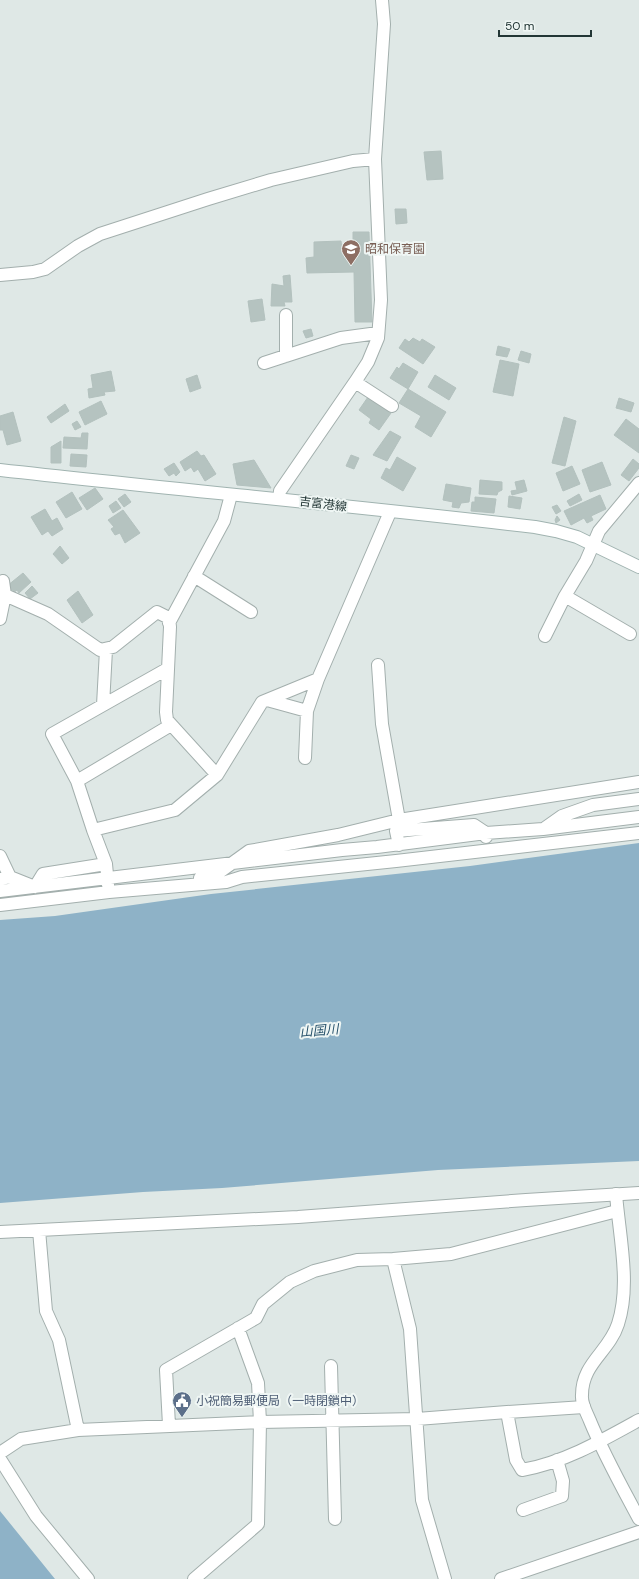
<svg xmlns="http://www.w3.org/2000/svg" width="639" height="1579" viewBox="0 0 639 1579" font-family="'DM Sans','Noto Sans JP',sans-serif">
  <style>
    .water { fill: #8eb2c7 }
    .building { fill: #b5c3c0; stroke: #b3c1be }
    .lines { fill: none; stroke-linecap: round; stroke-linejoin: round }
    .minor-casing { stroke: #a3afad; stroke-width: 14 }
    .tertiary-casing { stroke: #a3afad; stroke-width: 14 }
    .secondary-casing { stroke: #a0b3b0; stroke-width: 14 }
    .minor { stroke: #fff; stroke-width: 12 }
    .tertiary { stroke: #fff; stroke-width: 12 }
    .secondary { stroke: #fff; stroke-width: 12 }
    .labels { text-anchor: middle; stroke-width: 4; stroke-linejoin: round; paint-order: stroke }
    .education-label { font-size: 12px; fill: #785e54; stroke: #eff6f4; text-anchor: start }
    .street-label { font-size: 12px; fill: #223635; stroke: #eff6f4 }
    .service-label { font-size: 12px; fill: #4e5e75; stroke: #eff6f4; text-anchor: start }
    .water-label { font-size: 13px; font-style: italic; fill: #25506a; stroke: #eff6f4 }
  </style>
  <rect width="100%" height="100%" fill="#dfe8e6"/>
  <path class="water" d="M 639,843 L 639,1161 L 438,1170 L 222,1188 L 143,1192 L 0,1203 L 0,920 L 55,916 L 211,894 L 470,866 Z
    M 0,1511 L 55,1579 L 0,1579 Z"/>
  <path class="building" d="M 441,151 L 443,179 L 427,180 L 424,152 Z
    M 395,209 L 406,209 L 407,223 L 396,224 Z
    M 353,232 L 369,232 L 372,322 L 355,322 L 354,272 L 307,273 L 306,258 L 314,257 L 314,242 L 341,241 L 342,249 L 353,249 Z
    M 290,275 L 292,302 L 284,302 L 285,306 L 271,306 L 272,284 L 284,286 L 283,276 Z
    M 262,299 L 265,320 L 251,322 L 248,301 Z
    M 311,329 L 313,336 L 306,338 L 303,331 Z
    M 413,338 L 420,342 L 422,339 L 435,347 L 423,364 L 399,348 L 405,339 L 409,342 Z
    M 498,346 L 510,349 L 507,357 L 496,355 Z
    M 521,351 L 531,354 L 529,363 L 518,360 Z
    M 500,360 L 519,364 L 513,396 L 493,392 Z
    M 403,363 L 418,372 L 408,389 L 390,378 L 397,367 L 399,369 Z
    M 111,371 L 115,391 L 104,392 L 105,395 L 89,398 L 88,389 L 93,388 L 91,375 Z
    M 197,375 L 201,388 L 190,392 L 186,379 Z
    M 435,375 L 456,388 L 449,400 L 428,387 Z
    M 408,389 L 446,412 L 431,437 L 415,427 L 421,416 L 399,403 Z
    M 368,397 L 391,413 L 379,430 L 369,423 L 371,419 L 359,410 Z
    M 619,398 L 634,403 L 631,412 L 616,408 Z
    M 101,401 L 107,414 L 85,425 L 79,412 Z
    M 65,404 L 69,411 L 51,423 L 47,417 Z
    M 13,412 L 21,441 L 7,445 L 3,430 L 0,430 L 0,416 Z
    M 564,417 L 576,421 L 565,466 L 552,463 Z
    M 626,419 L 639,429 L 639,453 L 614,435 Z
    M 77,421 L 81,427 L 75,430 L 72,424 Z
    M 390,431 L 401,437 L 387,461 L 373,455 Z
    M 82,433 L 88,433 L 87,449 L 63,448 L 64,437 L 81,438 Z
    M 61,441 L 61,463 L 51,463 L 51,447 Z
    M 197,451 L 201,456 L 204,455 L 216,474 L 205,481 L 198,469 L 194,472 L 191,467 L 185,471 L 180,462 Z
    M 71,454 L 87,455 L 86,467 L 70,466 Z
    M 351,455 L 359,458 L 354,469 L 346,466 Z
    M 397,457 L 416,468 L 403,491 L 381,478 L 386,468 L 390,470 Z
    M 633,459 L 639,464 L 639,468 L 629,481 L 621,475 Z
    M 254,460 L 271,488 L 237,485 L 233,464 Z
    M 602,462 L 611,485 L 590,492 L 582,470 Z
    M 174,463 L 180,472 L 176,476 L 174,473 L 169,476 L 164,469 Z
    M 572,466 L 580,484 L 563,491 L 556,473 Z
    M 480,480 L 502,482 L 502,490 L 498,492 L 497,495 L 479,494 Z
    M 524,480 L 527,491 L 512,495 L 511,491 L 517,490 L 515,482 Z
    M 446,484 L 471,488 L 469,502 L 461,503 L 459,508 L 452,507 L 453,502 L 443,500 Z
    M 95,488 L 103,499 L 87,510 L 79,498 Z
    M 72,492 L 82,509 L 66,518 L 56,502 Z
    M 125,494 L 131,502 L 124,507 L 118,499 Z
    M 579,494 L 582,500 L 570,506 L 567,501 Z
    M 600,495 L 606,509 L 591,516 L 593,520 L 587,523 L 584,518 L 571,525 L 564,511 Z
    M 509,496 L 522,498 L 520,509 L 508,507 Z
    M 475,497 L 496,499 L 494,513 L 471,511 L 472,502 L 475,502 Z
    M 116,501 L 121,508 L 113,513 L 109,506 Z
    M 557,505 L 561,511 L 556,514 L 552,507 Z
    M 45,509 L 52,521 L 57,518 L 63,529 L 52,536 L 48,531 L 42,535 L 31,517 Z
    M 123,510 L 140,533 L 125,543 L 120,533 L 115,535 L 111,529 L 114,527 L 108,520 Z
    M 557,516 L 560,520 L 556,523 L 555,520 Z
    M 60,546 L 69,558 L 62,564 L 53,554 Z
    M 23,573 L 31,582 L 19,593 L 17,590 L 13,593 L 7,586 Z
    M 32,586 L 38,593 L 30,599 L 25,593 Z
    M 78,591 L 93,615 L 82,623 L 67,600 Z"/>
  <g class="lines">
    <defs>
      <path id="minor" d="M 0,275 L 33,272 L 45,269 L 78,246 L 100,234 L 208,199 L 271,180 L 353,161 L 375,159
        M 286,356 L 286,315
        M 264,363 L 341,338 L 378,333
        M 355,382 L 392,406
        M 279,499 L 280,491 L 355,382 L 368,362 L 378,338 L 381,300 L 375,159 L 384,24 L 382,0
        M 194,576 L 251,612
        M 3,581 L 5,595 L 48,614 L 100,650 L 113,647 L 157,612 L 169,618 L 170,627 L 166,712 L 167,720 L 217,775
        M 565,596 L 630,634
        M 0,619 L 5,595
        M 169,623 L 224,521 L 231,495
        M 545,636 L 565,596 L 586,561 L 599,531 L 639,483
        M 378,665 L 382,724 L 399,820 L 396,831 L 399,845
        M 267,700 L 307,711
        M 103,705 L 106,650
        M 305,758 L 307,711 L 318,679 L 390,512
        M 77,781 L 171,725
        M 545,828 L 562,816 L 593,805 L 639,799
        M 93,830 L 77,781 L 52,734 L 167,669
        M 396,831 L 474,825 L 486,833 L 486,837
        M 0,856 L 10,877
        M 200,878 L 217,874 L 249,851 L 338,835 L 399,820 L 639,782
        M 0,879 L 10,877 L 35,887 L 43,874 L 106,864
        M 108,885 L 106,864 L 93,830 L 175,810 L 217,775 L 262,702 L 318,679
        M 0,891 L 342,850 L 377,847 L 486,833 L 543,829 L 639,817
        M 0,905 L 109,892 L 226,882 L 242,877 L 396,861 L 639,833
        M 39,1230 L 46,1311 L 59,1340 L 78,1430
        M 0,1232 L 298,1217 L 526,1200 L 639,1193
        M 393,1259 L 410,1329 L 422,1500 L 445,1579
        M 331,1366 L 335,1519
        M 507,1412 L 584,1407
        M 169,1425 L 166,1370 L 256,1318 L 263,1304 L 290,1282 L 314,1271 L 357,1260 L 393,1259 L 451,1254 L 617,1211
        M 0,1453 L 21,1439 L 78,1430 L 260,1422 L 417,1419 L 507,1412 L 516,1460 L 522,1470 C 563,1463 603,1440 639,1420
        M 0,1459 L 36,1516 L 88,1579
        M 523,1510 L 562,1496 L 563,1481 L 557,1460
        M 194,1579 L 258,1524 L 260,1422 L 258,1383 L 238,1328
        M 501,1579 L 639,1532"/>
      <path id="tertiary" d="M 616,1194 C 619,1234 631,1285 618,1324 C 609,1352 582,1363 582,1395 C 581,1404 587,1413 590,1421 C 604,1455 622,1487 639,1519"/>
      <path id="secondary" d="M 0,470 C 178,490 357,506 535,527 L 556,531 L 577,537 L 639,567"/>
    </defs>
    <use href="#minor" class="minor-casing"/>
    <use href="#tertiary" class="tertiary-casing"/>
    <use href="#secondary" class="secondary-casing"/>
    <use href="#minor" class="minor"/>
    <use href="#tertiary" class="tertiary"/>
    <use href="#secondary" class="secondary"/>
  </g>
  <defs>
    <symbol id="school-pin" viewBox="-11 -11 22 30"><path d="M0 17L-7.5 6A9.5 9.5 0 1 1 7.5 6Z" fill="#8d6e63" stroke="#eff6f4"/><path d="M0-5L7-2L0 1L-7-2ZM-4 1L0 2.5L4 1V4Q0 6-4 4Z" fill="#fff"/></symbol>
    <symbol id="civic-pin" viewBox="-11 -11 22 30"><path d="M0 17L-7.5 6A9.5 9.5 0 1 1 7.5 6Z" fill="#5c6f8a" stroke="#eff6f4"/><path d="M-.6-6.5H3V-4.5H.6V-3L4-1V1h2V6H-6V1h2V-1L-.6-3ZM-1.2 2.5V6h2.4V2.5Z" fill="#fff"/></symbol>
  </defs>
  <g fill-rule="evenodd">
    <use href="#school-pin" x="340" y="238" width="22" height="30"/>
    <use href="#civic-pin" x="171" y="1390" width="22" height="30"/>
  </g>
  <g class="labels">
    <g class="education-label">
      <text x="365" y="253">昭和保育園</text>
    </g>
    <g class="street-label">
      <text transform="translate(323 504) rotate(7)" y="4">吉富港線</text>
    </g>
    <g class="service-label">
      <text x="196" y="1405">小祝簡易郵便局（一時閉鎖中）</text>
    </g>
    <g class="water-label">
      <text transform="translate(319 1030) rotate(-5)" y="5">山国川</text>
    </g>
  </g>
  <path d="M499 30v6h92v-6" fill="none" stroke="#223635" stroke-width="2"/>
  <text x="505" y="30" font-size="12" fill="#223635" stroke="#eff6f4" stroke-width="3" paint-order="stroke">50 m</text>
</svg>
